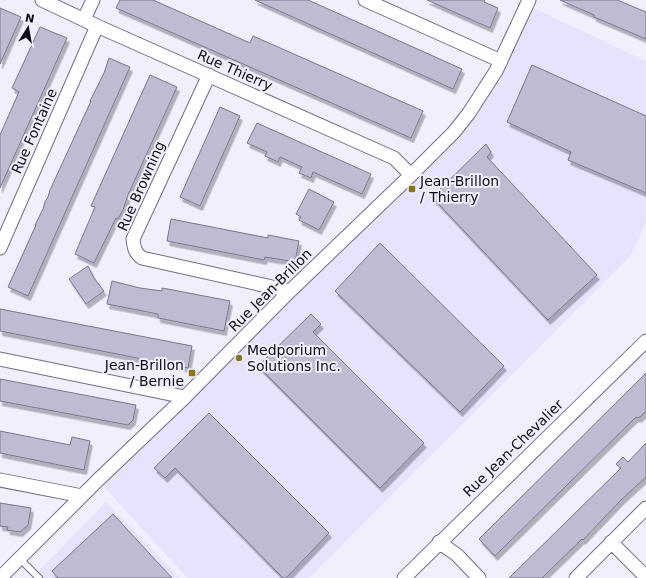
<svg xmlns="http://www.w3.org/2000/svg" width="646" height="578" viewBox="0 0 646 578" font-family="'DejaVu Sans',sans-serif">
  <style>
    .built { fill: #e7e3fd }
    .building { fill: #bebbd3; stroke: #79768c; filter: url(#shadow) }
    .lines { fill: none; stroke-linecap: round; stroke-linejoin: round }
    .service-casing { stroke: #716e84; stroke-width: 8 }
    .minor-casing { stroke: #716e84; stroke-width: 15 }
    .service { stroke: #fff; stroke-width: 6 }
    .minor { stroke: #fff; stroke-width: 13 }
    .poi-dot { fill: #87761a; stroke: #f1effe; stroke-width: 1.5 }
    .labels { text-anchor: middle; stroke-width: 4; stroke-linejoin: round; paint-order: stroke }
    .street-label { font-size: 14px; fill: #0e0d15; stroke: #f1effe }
    .poi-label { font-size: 14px; fill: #0e0d15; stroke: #f1effe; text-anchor: start }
  </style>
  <defs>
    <filter id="shadow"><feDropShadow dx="2.5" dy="4.5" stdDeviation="0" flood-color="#0004"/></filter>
  </defs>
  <rect width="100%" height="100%" fill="#f1effe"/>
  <path class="built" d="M 527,5 L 646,61 L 646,222 L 631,255 L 309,578 L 187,578 L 98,480 L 454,132 Z
    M 106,502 L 180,578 L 32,578 Z"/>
  <path class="building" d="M 120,0 L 153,0 L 250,43 L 253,36 L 423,111 L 411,138 L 116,8 Z
    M 255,0 L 308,0 L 462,69 L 453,89 Z
    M 427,0 L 485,0 L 484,2 L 498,8 L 490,28 Z
    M 560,0 L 617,0 L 646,12 L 646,39 L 594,17 L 594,15 Z
    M 0,8 L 21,17 L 0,64 Z
    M 40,27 L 67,38 L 0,188 L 0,135 L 19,92 L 12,88 Z
    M 109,58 L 130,67 L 28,296 L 8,287 L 36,225 L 35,225 L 43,209 L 45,202 L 48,197 L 50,190 L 91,101 L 90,101 L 104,73 Z
    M 532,65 L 646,116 L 646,193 L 568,160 L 571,152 L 507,122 Z
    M 150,75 L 177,87 L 128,195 L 123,210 L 118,219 L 116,218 L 94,263 L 75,254 L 95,207 L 91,206 Z
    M 220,107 L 240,116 L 200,206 L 180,197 Z
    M 257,123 L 371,174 L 362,194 L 313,172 L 311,178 L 299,173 L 302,167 L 280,157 L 278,162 L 265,156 L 267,152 L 247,143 Z
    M 486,144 L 491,152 L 487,157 L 597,275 L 548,320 L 432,197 Z
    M 309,189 L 334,202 L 319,230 L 299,220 L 301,217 L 296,214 Z
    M 171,219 L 268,238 L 268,235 L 299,241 L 295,262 L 265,257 L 264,260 L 167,241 Z
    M 380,243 L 504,366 L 460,412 L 335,291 Z
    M 88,266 L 94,278 L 104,291 L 86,304 L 69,279 Z
    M 112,281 L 140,288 L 162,291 L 162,288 L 173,290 L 230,301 L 224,331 L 158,318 L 158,314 L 107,304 Z
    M 0,309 L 192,346 L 188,368 L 0,331 Z
    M 311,314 L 321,324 L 313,332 L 424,443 L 380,488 L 258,366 Z
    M 646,373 L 646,411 L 640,417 L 637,418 L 636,417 L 495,556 L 479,539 Z
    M 0,379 L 136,405 L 133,420 L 128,425 L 0,401 Z
    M 209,413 L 329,533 L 286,578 L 283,578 L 175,468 L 165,478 L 154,468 Z
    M 0,431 L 70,445 L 72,437 L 90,441 L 84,470 L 0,453 Z
    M 646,443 L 646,477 L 621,500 L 583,540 L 582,539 L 542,578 L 509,578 L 621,468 L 616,464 L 623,457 L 628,462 Z
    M 0,503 L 31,508 L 28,525 L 20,532 L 7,530 L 8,527 L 0,526 Z
    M 113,514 L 172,578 L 58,578 L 52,571 Z"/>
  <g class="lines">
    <defs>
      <path id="service" d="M 20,559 L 39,578"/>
      <path id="minor" d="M 42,0 L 97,26 L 394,158 L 411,175
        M 365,0 L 501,61
        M 84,19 L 93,0
        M 209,75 L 133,239 C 134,248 135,253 142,258 L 290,291
        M 0,248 L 97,26
        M 0,359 L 185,397
        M 0,480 L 82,496
        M 439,542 L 457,555 L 479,578
        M 611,542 L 646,577
        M 0,578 L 98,480 L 185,397 L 290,291 L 411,175 L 454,132 L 469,113 L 496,71 L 529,0
        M 404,578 L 646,341
        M 576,578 L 646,508"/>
    </defs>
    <use href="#service" class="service-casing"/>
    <use href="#minor" class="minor-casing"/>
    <use href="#service" class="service"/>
    <use href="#minor" class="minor"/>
  </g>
  <g class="poi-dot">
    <rect x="408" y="185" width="8" height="8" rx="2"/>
    <circle cx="239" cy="358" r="4"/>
    <rect x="188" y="369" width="8" height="8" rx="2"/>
  </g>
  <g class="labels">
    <g class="street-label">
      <text transform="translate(235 70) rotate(24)" y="5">Rue Thierry</text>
      <text transform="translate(34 131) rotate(-66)" y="5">Rue Fontaine</text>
      <text transform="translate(141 186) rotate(-66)" y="5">Rue Browning</text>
      <text transform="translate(270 290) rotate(-45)" y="5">Rue Jean-Brillon</text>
      <text transform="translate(513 448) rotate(-44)" y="5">Rue Jean-Chevalier</text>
    </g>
    <g class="poi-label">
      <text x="420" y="186">Jean-Brillon<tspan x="420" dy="16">/ Thierry</tspan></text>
      <text x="247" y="355">Medporium<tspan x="247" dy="16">Solutions Inc.</tspan></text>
      <text x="184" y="370" text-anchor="end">Jean-Brillon<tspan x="184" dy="16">/ Bernie</tspan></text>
    </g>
  </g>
  <g transform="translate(28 28) rotate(11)" stroke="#f1effe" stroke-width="3" paint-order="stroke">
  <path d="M0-3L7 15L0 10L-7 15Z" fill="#0e0d15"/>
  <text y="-6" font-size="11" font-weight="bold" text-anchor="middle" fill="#0e0d15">N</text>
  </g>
</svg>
